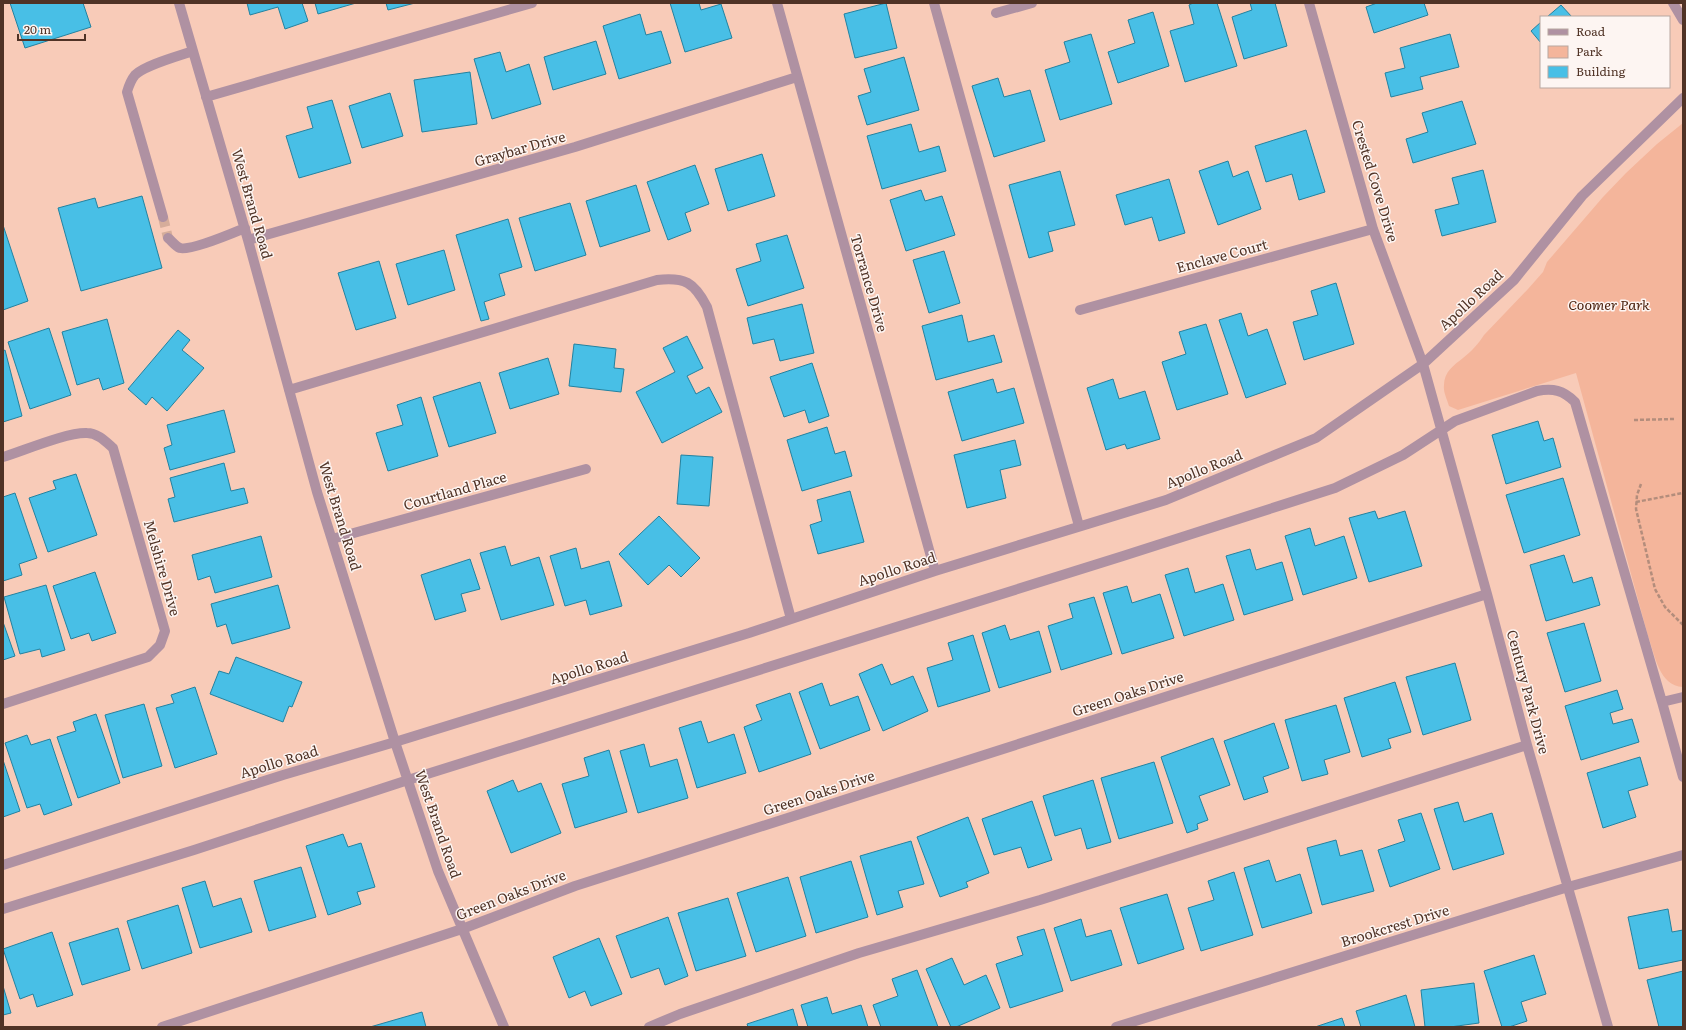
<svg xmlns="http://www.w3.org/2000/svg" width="1686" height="1030" viewBox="0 0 1686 1030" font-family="Literata,serif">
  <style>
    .green { fill: #f4b59b }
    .building { fill: #48bfe6; stroke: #2382a0 }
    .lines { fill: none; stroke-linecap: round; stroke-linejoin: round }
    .minor-tunnel { stroke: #d6ad9b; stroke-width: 10; stroke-dasharray: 10 5; stroke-linecap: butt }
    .path { stroke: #b38d7c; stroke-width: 2.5; stroke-dasharray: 4 2; stroke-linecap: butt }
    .minor { stroke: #af91a2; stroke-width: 10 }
    .labels { text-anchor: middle; stroke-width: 3; stroke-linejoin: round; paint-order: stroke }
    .street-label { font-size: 14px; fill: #503326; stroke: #fdf5f2 }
    .park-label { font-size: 14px; font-style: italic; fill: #471d09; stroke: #fdf5f2 }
  </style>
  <rect width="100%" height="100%" fill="#f8cbb8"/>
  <path class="green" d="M 1683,123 L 1683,687 C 1659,686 1655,655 1648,636 L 1576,373 L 1458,410 L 1449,406 C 1447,399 1443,392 1444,385 C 1444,372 1454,365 1463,358 C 1471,352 1479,343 1484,335 L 1528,289 L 1543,272 L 1547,262 L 1603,197 L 1626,173 L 1657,144 Z"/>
  <path class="building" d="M 10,3 L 83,3 L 91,27 L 25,48 Z
    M 247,3 L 302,3 L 308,21 L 285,29 L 278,7 L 250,15 Z
    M 315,3 L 356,3 L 318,14 Z
    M 386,3 L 415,3 L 388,10 Z
    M 670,3 L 699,3 L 701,10 L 721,4 L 732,38 L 685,52 Z
    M 886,3 L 897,48 L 855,58 L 844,14 Z
    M 1193,3 L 1217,3 L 1237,66 L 1185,82 L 1170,31 L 1194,24 L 1189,5 Z
    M 1250,3 L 1275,3 L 1287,46 L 1244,59 L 1232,17 L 1252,10 Z
    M 1377,3 L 1424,3 L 1428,15 L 1374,33 L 1366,7 Z
    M 1561,5 L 1572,17 L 1547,17 Z
    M 1153,12 L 1169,66 L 1118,83 L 1108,52 L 1135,43 L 1128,20 Z
    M 640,14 L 646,35 L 661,31 L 671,63 L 619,79 L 603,26 Z
    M 1541,22 L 1541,43 L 1531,31 Z
    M 1091,34 L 1112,104 L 1060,120 L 1045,70 L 1070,62 L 1064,42 Z
    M 1450,34 L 1459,67 L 1420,77 L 1423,89 L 1391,97 L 1385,73 L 1405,68 L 1400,48 Z
    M 596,41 L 606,74 L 553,90 L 544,57 Z
    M 500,52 L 506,72 L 529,64 L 541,104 L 492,119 L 474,59 Z
    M 904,57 L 919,110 L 867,125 L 858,96 L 871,92 L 864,69 Z
    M 470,72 L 477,124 L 422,132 L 414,80 Z
    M 998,78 L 1004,97 L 1030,90 L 1045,141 L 994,157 L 972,86 Z
    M 390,93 L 403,136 L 362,148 L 349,106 Z
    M 332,100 L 351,163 L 299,178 L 286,136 L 313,128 L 307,107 Z
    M 1462,101 L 1476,144 L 1413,163 L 1406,139 L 1428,132 L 1422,113 Z
    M 911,124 L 919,152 L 939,146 L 946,171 L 882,189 L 867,136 Z
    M 1306,130 L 1325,192 L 1299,200 L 1292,174 L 1266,182 L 1255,146 Z
    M 762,154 L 775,196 L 728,211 L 715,169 Z
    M 1228,161 L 1233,177 L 1248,171 L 1261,209 L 1218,225 L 1199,171 Z
    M 695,165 L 709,204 L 685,213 L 691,231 L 668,240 L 647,182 Z
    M 1483,170 L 1496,222 L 1442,236 L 1435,210 L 1459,204 L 1452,178 Z
    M 1060,171 L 1075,225 L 1048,232 L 1053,251 L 1029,258 L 1009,185 Z
    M 1169,179 L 1185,233 L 1159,241 L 1152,217 L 1125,225 L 1116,195 Z
    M 636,185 L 650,231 L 600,247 L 586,201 Z
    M 921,190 L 925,201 L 942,196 L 955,235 L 906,251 L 890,200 Z
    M 142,196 L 162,268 L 81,291 L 58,208 L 95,198 L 98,208 Z
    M 570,203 L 586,255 L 535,271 L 519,218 Z
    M 508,219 L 522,267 L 499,274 L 505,295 L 484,302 L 489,319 L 481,321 L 456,235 Z
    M 3,225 L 28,301 L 3,310 Z
    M 787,235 L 804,288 L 748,306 L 736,269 L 761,261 L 756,244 Z
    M 444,250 L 455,290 L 408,305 L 396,264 Z
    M 944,251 L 960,303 L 929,313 L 913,260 Z
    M 379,261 L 396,318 L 356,330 L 338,273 Z
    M 1336,283 L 1354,344 L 1304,360 L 1293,322 L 1318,315 L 1311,291 Z
    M 802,304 L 814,353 L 780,361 L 774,339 L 753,344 L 747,318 Z
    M 1241,313 L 1248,336 L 1267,329 L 1286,384 L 1246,398 L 1219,320 Z
    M 962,315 L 968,342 L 994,335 L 1002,362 L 936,380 L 922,326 Z
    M 107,319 L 124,383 L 103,390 L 99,378 L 77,385 L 62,332 Z
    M 1206,324 L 1228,394 L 1177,410 L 1162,362 L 1186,354 L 1179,332 Z
    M 49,328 L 71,395 L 30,409 L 8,342 Z
    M 178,330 L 190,340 L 182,350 L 204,368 L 167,411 L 152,397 L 146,405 L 128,389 Z
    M 687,336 L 703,368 L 687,376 L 696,394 L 709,387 L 722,412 L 662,443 L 636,392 L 675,372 L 663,348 Z
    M 574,344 L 616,349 L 614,368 L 624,369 L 621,392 L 569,386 Z
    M 5,350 L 22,416 L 3,422 L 3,351 Z
    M 548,358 L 559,394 L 510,409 L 499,373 Z
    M 812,363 L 829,416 L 809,423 L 805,410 L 784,417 L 770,377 Z
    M 993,379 L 997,393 L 1014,388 L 1024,423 L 962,441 L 948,392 Z
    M 1113,379 L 1119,399 L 1145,391 L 1160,439 L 1127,449 L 1125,444 L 1106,450 L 1087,388 Z
    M 480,382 L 496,433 L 449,447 L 433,397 Z
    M 421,397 L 438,456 L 388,471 L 376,433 L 403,425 L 397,405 Z
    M 224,410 L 235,452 L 170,470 L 164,448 L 172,445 L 167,425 Z
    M 1538,421 L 1544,441 L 1553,438 L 1561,467 L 1506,484 L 1492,435 Z
    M 827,427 L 835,454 L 845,451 L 852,476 L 802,491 L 787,440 Z
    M 1015,440 L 1021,465 L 1000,470 L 1006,498 L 967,508 L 954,455 Z
    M 681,455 L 713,457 L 709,506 L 677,504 Z
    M 224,463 L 231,491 L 244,488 L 248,503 L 174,522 L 168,499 L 175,497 L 170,478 Z
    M 76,474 L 97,535 L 48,552 L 29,498 L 56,489 L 53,481 Z
    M 1563,478 L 1580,535 L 1524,553 L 1506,495 Z
    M 850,491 L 864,542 L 818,554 L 810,525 L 822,521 L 817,500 Z
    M 15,493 L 37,558 L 19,564 L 22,575 L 3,581 L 3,497 Z
    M 1375,511 L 1378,519 L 1405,511 L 1422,566 L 1369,582 L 1349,518 Z
    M 659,516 L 700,558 L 681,577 L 669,565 L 648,585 L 619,554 Z
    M 1310,528 L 1315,546 L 1344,536 L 1357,578 L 1303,595 L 1285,536 Z
    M 261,536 L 272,577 L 215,593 L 210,576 L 198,580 L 192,555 Z
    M 505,546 L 511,566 L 539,557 L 554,605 L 501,620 L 480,553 Z
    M 576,548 L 581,569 L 609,561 L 622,606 L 590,615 L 586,600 L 565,606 L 550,556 Z
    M 1250,549 L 1256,570 L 1282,562 L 1293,600 L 1244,615 L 1226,556 Z
    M 1564,555 L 1573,583 L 1592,577 L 1600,605 L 1546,621 L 1530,565 Z
    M 470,559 L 480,589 L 461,594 L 466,611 L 435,620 L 421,575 Z
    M 1188,568 L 1195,593 L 1223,584 L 1234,620 L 1184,636 L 1165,575 Z
    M 95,572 L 116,633 L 92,641 L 89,633 L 71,639 L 53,586 Z
    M 46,585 L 65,650 L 42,657 L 40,649 L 20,654 L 4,597 Z
    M 278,585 L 290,628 L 232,644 L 226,624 L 217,627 L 211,604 Z
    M 1127,586 L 1132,603 L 1160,594 L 1174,638 L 1122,654 L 1103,593 Z
    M 1094,597 L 1112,654 L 1061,670 L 1048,626 L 1073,618 L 1069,604 Z
    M 3,622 L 15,656 L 3,660 Z
    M 1584,623 L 1601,681 L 1565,692 L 1547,633 Z
    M 1005,625 L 1010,640 L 1039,631 L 1051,672 L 999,688 L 982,633 Z
    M 973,635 L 990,691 L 938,707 L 927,668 L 953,660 L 948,643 Z
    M 236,657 L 302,682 L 292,707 L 289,706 L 283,722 L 210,694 L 219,671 L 229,674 Z
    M 1455,663 L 1471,720 L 1423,735 L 1406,677 Z
    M 882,664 L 891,685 L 913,676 L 928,711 L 883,731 L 859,674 Z
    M 1395,682 L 1411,732 L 1388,739 L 1391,748 L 1362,757 L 1344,698 Z
    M 822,683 L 830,706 L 858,696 L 870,730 L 820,749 L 799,692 Z
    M 195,687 L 217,754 L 175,768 L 156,708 L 174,703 L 171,695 Z
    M 1617,690 L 1623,709 L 1610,713 L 1613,724 L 1632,719 L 1639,742 L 1581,760 L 1565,706 Z
    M 790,693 L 811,754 L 759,772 L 744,727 L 762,720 L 756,705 Z
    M 144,704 L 162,766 L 123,778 L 105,715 Z
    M 1336,705 L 1350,752 L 1324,760 L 1328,774 L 1302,781 L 1285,720 Z
    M 96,714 L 120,783 L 78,798 L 57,737 L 76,731 L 73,722 Z
    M 701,721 L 708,743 L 734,734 L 746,773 L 697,788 L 679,728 Z
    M 1274,723 L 1289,768 L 1263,777 L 1268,792 L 1244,800 L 1224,741 Z
    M 27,735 L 31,745 L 50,739 L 72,805 L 44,815 L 40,804 L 27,808 L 5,743 Z
    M 1213,738 L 1230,785 L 1199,796 L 1208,820 L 1197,824 L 1198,829 L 1187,833 L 1161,757 Z
    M 644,744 L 650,767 L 677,759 L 688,798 L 638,813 L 620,751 Z
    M 609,750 L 627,812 L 575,828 L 562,784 L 589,776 L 584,758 Z
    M 1640,757 L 1648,785 L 1628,791 L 1636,817 L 1603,828 L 1587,773 Z
    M 3,760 L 20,811 L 3,817 Z
    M 1154,762 L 1173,823 L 1119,839 L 1101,778 Z
    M 513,780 L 518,792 L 541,783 L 561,833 L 511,853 L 487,791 Z
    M 1093,780 L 1111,842 L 1087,849 L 1081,828 L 1055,836 L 1043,796 Z
    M 1032,801 L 1052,860 L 1028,868 L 1021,847 L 994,855 L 982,819 Z
    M 1458,802 L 1464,822 L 1492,813 L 1504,854 L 1453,870 L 1434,809 Z
    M 1421,813 L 1440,869 L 1390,887 L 1378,850 L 1405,841 L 1398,820 Z
    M 968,817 L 989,873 L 966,882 L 968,887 L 940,897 L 917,837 Z
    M 343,834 L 348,847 L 361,843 L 375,887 L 357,892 L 361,904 L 328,915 L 306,846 Z
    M 1336,840 L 1340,856 L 1362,850 L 1374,891 L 1322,905 L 1307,848 Z
    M 911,841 L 924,884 L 898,891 L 903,907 L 877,915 L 860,856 Z
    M 1269,860 L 1276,882 L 1300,874 L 1312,913 L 1262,928 L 1244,868 Z
    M 851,861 L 868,917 L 816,933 L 800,877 Z
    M 301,867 L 316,917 L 269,931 L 254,881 Z
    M 1234,872 L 1253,935 L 1201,951 L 1188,908 L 1214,900 L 1208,881 Z
    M 788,877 L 806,936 L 756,952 L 737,893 Z
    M 205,881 L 213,907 L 241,898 L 252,932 L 200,948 L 182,888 Z
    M 1167,894 L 1184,949 L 1138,964 L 1120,908 Z
    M 728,898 L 746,956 L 696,971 L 678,913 Z
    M 178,905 L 192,953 L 142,969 L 127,921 Z
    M 1668,909 L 1672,932 L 1683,930 L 1683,960 L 1639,969 L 1628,917 Z
    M 668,917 L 688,976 L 665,985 L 659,968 L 631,978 L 616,936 Z
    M 1081,919 L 1086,937 L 1111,930 L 1122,965 L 1071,981 L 1054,928 Z
    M 118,928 L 130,970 L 82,985 L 69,943 Z
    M 1044,929 L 1063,991 L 1010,1008 L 996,964 L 1023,955 L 1017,937 Z
    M 52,932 L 73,995 L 37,1007 L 33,994 L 20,999 L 3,949 Z
    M 599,938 L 622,994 L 591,1006 L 585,991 L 569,998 L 553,957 Z
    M 1534,955 L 1546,994 L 1521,1002 L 1527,1021 L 1509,1027 L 1502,1027 L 1484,971 Z
    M 952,958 L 964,985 L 986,975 L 1000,1008 L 956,1027 L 951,1027 L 926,969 Z
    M 917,970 L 938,1027 L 881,1027 L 873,1005 L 898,996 L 892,979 Z
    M 1683,971 L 1683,1027 L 1659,1027 L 1647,980 Z
    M 1474,983 L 1479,1023 L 1450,1027 L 1425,1027 L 1421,990 Z
    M 3,986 L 11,1013 L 3,1015 Z
    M 1406,995 L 1415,1027 L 1361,1027 L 1356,1011 Z
    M 827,997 L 832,1014 L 861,1005 L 868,1027 L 808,1027 L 801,1005 Z
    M 793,1009 L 798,1027 L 748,1027 L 747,1024 Z
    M 422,1012 L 426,1027 L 370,1027 Z
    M 1342,1018 L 1345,1027 L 1315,1027 Z"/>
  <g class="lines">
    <path class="minor-tunnel" d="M 163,217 L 168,238"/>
    <path class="path" d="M 1634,420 L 1675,419
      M 1641,484 L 1637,495 L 1636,509 L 1655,589 L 1665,607 L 1683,625
      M 1636,502 L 1683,493"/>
    <path class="minor" d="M 179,3 L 248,240 L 317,492 L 395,742 L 438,871 L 504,1027
      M 777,3 L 935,571
      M 934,3 L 1079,526
      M 1309,3 L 1373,229 L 1423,364 L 1487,594 L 1527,745 L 1608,1027
      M 1673,3 L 1683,20
      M 996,13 L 1032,3
      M 206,97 L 532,3
      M 163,217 L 127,92 C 129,85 131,80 135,75 C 145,65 179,56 193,51
      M 168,238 C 172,241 175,246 180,248 C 191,251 233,233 245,228
      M 248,240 L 575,147 L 797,77
      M 1080,310 L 1373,229
      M 289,390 L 657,280 C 685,277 694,282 707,307 L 791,619
      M 3,457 C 23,451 67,432 87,433 C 97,433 105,441 113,448 L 165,631 L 160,645 L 148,657 L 3,704
      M 332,539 L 586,469
      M 1683,697 L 1662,702 L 1683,777
      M 3,865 L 283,775 L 395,742 L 749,633 L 935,571 L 1166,500 L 1316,438 L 1423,364 L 1514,280 L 1582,196 L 1683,98
      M 3,909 L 194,850 L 408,780 L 1123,556 L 1335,488 L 1403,455 L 1455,421 L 1537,391 C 1553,388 1563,390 1575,402 L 1662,702
      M 162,1027 L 462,929 L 575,886 L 1487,594
      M 649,1027 L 680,1014 L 859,953 L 1040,900 L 1527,745
      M 1116,1027 L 1568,887 L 1683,855"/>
  </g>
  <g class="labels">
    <g class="street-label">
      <text transform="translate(520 149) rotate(-16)" y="5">Graybar Drive</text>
      <text transform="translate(1375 181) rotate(73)" y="5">Crested Cove Drive</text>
      <text transform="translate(252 204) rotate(74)" y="5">West Brand Road</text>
      <text transform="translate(1222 256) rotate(-15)" y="5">Enclave Court</text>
      <text transform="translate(869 283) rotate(74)" y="5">Torrance Drive</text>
      <text transform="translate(1471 300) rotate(-43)" y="5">Apollo Road</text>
      <text transform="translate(1204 469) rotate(-22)" y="5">Apollo Road</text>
      <text transform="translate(455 491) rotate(-16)" y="5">Courtland Place</text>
      <text transform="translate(340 516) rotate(73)" y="5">West Brand Road</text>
      <text transform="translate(162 568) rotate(74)" y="5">Melshire Drive</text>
      <text transform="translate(897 569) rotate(-18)" y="5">Apollo Road</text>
      <text transform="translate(589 668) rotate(-17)" y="5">Apollo Road</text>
      <text transform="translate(1528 692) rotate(75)" y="5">Century Park Drive</text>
      <text transform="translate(1128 694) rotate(-18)" y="5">Green Oaks Drive</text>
      <text transform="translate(279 762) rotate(-17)" y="5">Apollo Road</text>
      <text transform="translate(819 793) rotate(-18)" y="5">Green Oaks Drive</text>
      <text transform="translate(438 824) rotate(71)" y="5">West Brand Road</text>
      <text transform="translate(511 895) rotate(-21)" y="5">Green Oaks Drive</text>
      <text transform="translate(1395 926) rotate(-17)" y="5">Brookcrest Drive</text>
    </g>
    <g class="park-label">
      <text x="1609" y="310">Coomer Park</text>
    </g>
  </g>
  <rect width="1686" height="1030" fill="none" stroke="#503326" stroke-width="8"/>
  <rect x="1540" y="16" width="130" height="72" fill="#fdf5f2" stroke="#b8a7a0"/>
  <rect x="1548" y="29" width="20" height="6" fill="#af91a2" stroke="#b8a7a0"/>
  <text x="1576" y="36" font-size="12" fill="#503326">Road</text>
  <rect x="1548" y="46" width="20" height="12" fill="#f4b59b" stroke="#b8a7a0"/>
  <text x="1576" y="56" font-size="12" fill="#503326">Park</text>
  <rect x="1548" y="66" width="20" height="12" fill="#48bfe6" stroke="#b8a7a0"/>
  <text x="1576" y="76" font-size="12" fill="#503326">Building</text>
  <path d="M18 34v6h67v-6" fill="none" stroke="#503326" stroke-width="2"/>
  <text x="24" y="34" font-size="12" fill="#503326" stroke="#fdf5f2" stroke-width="3" paint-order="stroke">20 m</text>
</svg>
